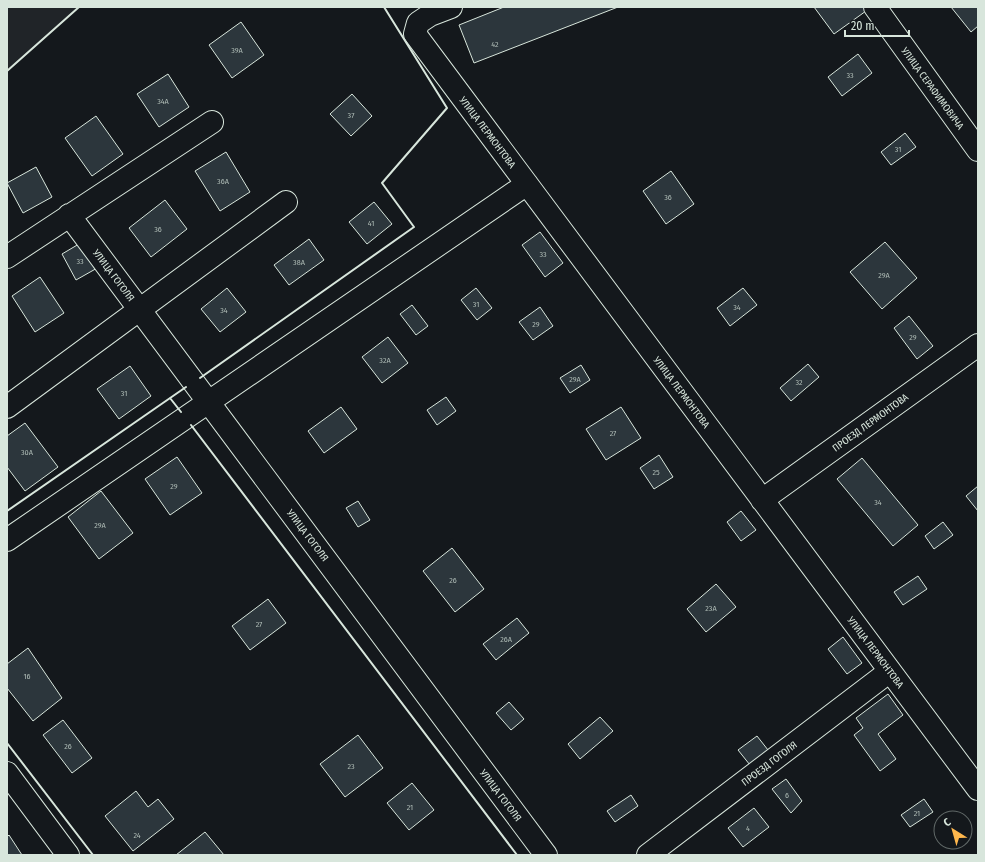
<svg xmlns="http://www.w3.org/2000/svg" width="985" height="862" viewBox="0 0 985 862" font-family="'Fira Sans Condensed',sans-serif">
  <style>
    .green { fill: #202428; stroke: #939e99 }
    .building { fill: #2c363c; stroke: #d8e6dc }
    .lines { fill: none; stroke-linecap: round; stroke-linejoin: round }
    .minor-casing { stroke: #d8e6dc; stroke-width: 24 }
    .minor { stroke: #14181c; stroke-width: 22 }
    .wall { stroke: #d8e6dc; stroke-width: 2 }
    .labels { text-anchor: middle; stroke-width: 3; stroke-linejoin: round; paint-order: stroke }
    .number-label { font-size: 8px; fill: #adbab4 }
    .street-label { font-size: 10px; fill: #d8e6dc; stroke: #14181c }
  </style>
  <rect width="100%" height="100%" fill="#14181c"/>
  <path class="green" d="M 7,7 L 79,7 L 7,71 Z"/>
  <path class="building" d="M 504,7 L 618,7 L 474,63 L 459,25 Z
    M 814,7 L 864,7 L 866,11 L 834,34 Z
    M 951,7 L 978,7 L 978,26 L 971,32 Z
    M 241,22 L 264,55 L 232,78 L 209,45 Z
    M 858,54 L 872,73 L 842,96 L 828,77 Z
    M 168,74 L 189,107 L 159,127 L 137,94 Z
    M 352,94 L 372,116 L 351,136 L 330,114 Z
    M 96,116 L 123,154 L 92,176 L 65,138 Z
    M 905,133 L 916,147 L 891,165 L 881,152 Z
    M 226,152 L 250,192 L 220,211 L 195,171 Z
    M 36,167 L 52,197 L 23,213 L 7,183 Z
    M 671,171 L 694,204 L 666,224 L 643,191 Z
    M 165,200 L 187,229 L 151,257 L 129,228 Z
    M 374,202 L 392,224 L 367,244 L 349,222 Z
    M 540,232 L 563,263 L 545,277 L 522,245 Z
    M 309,239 L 324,260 L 289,285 L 274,265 Z
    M 84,241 L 99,267 L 76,280 L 62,254 Z
    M 885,242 L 917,278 L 882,309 L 850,272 Z
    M 40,277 L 64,313 L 35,332 L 12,296 Z
    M 227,288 L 246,312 L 220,332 L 201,309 Z
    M 476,288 L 492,308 L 477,320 L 461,300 Z
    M 743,288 L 757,305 L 730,326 L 717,308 Z
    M 412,305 L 428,326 L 416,335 L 400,314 Z
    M 540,307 L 553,326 L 533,340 L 519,322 Z
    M 909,316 L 933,346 L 917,359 L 894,328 Z
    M 388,337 L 408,363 L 382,383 L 362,357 Z
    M 808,364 L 819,377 L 791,401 L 780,388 Z
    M 581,365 L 590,380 L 570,393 L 560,378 Z
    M 130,366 L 151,396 L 119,419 L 97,389 Z
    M 446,397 L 456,411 L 437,425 L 427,410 Z
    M 341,407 L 357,429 L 324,453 L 308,431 Z
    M 621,407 L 641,438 L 606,460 L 586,429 Z
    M 25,423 L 58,467 L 25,491 L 7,467 L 7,436 Z
    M 659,455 L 673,477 L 654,489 L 640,468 Z
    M 177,457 L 202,493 L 170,515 L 145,479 Z
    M 862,458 L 918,525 L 893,546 L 837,479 Z
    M 978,486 L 978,511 L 966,496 Z
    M 101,491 L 133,533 L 99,559 L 68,517 Z
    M 358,501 L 370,520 L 358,527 L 346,508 Z
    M 741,511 L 756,530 L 741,541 L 727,522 Z
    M 943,522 L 953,535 L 934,549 L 925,536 Z
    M 452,548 L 484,589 L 455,612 L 423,571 Z
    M 918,576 L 927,589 L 903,605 L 894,592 Z
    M 716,584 L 736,607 L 706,632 L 687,609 Z
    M 268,599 L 286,623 L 250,650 L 232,626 Z
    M 517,618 L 529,633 L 496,660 L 483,644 Z
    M 843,637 L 862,663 L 847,674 L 828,649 Z
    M 28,648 L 62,698 L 33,721 L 7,688 L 7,664 Z
    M 888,694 L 903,715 L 878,734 L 896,759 L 880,771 L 854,735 L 863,728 L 856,718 Z
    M 509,702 L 524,719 L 511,730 L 496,713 Z
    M 600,717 L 613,731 L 580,759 L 568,744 Z
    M 63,720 L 92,758 L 72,773 L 43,735 Z
    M 358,735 L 383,768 L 345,797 L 320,764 Z
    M 757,736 L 768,750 L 750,765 L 738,750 Z
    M 786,779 L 802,801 L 791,813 L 772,789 Z
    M 412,783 L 434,810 L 409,830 L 387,803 Z
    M 136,791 L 148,807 L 158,799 L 174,819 L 133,851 L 105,816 Z
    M 631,795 L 638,806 L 615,822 L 607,811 Z
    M 924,799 L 933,812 L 910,827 L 901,815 Z
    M 754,808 L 769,827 L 743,847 L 728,828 Z
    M 205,832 L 224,855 L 176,855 Z
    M 9,835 L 22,855 L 7,855 L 7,837 Z"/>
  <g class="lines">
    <defs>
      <path id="minor" d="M 451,7 L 430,15 L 418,23 L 415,34 L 978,789
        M 875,7 L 978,150
        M 69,215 L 546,855
        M 7,257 L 212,122
        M 7,407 L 286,202
        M 762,500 L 978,345
        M 7,540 L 527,184
        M 7,773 L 68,855
        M 648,855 L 890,671"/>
    </defs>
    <use href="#minor" class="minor-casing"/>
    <use href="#minor" class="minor"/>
    <path class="wall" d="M 7,71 L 79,7
      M 200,378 L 414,227 L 382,183 L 447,108 L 384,7
      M 170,398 L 181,412
      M 191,425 L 517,855
      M 7,511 L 186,387
      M 7,743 L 93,855"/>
  </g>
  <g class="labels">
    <g class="number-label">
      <text x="495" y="47">42</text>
      <text x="237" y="53">39А</text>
      <text x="850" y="78">33</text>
      <text x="163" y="104">34А</text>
      <text x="351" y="118">37</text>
      <text x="898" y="152">31</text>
      <text x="223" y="184">36А</text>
      <text x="668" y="200">36</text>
      <text x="371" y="226">41</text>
      <text x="158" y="232">36</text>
      <text x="543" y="257">33</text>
      <text x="80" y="264">33</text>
      <text x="299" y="265">38А</text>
      <text x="884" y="278">29А</text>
      <text x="476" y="307">31</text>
      <text x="737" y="310">34</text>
      <text x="224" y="313">34</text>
      <text x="536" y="327">29</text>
      <text x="913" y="340">29</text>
      <text x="385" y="363">32А</text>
      <text x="575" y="382">29А</text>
      <text x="799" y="385">32</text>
      <text x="124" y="396">31</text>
      <text x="613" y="436">27</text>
      <text x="27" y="455">30А</text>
      <text x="656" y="475">25</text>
      <text x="174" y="489">29</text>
      <text x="878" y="505">34</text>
      <text x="100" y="528">29А</text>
      <text x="453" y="583">26</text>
      <text x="711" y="611">23А</text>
      <text x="259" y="627">27</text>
      <text x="506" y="642">26А</text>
      <text x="27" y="679">16</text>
      <text x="68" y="749">26</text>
      <text x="351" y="769">23</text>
      <text x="787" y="798">6</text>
      <text x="410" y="810">21</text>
      <text x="917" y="816">21</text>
      <text x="748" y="831">4</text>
      <text x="137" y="838">24</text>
    </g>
    <g class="street-label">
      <text transform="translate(933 88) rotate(54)" y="4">УЛИЦА СЕРАФИМОВИЧА</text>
      <text transform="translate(488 132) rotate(53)" y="4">УЛИЦА ЛЕРМОНТОВА</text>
      <text transform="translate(114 275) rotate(53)" y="4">УЛИЦА ГОГОЛЯ</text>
      <text transform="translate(682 392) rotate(53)" y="4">УЛИЦА ЛЕРМОНТОВА</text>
      <text transform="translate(870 422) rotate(-36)" y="4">ПРОЕЗД ЛЕРМОНТОВА</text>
      <text transform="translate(308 535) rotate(53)" y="4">УЛИЦА ГОГОЛЯ</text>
      <text transform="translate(876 652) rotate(53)" y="4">УЛИЦА ЛЕРМОНТОВА</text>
      <text transform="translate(769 763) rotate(-37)" y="4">ПРОЕЗД ГОГОЛЯ</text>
      <text transform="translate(501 795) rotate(53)" y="4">УЛИЦА ГОГОЛЯ</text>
    </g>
  </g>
  <rect width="985" height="862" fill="none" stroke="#d8e6dc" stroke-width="16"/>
  <g transform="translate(953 830) rotate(323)"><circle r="19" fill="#14181c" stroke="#626a69"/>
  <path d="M0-3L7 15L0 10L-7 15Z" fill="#ffb74d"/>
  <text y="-6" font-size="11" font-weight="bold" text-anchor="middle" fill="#d8e6dc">С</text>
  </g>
  <path d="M845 30v6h64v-6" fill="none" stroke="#d8e6dc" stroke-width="2"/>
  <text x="851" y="30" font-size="12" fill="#d8e6dc" stroke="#14181c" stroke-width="3" paint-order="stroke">20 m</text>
</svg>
